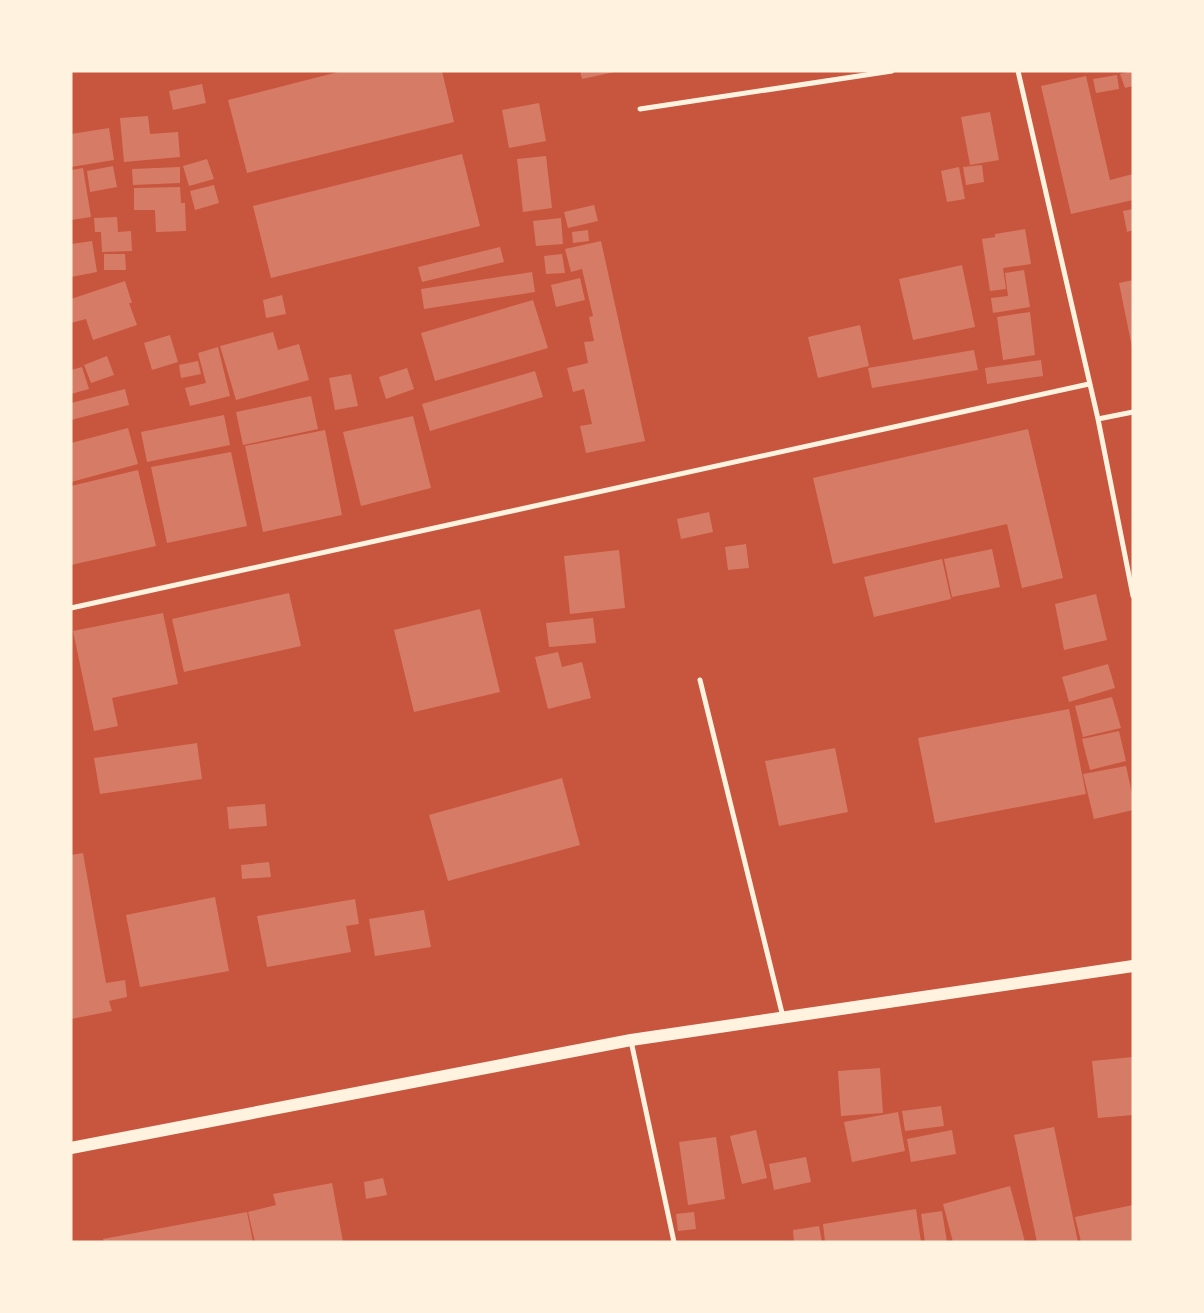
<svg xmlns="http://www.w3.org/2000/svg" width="1204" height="1313" viewBox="0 0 1204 1313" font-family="Inter,sans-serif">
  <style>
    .building { fill: #d67c66 }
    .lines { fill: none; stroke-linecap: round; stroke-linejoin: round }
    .minor { stroke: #fff3e0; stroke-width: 5 }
    .primary { stroke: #fff3e0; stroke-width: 12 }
  </style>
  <rect width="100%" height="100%" fill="#c8553d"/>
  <path class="building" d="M 342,71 L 442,71 L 454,122 L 247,173 L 228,100 Z
    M 580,71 L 614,71 L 614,72 L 582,79 Z
    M 1130,71 L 1133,71 L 1133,86 L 1125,88 L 1120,74 Z
    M 1117,75 L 1119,89 L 1096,93 L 1093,79 Z
    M 1086,76 L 1110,180 L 1133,174 L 1133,200 L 1071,214 L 1041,86 Z
    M 202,84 L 206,103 L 173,110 L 169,91 Z
    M 539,103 L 546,141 L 509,148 L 502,110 Z
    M 990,112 L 999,160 L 970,165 L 961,117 Z
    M 148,116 L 150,134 L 178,132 L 180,157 L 124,162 L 120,118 Z
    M 109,128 L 114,160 L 71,167 L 71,134 Z
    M 462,154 L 480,226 L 271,278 L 253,206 Z
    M 546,156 L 552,208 L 523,212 L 517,159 Z
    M 207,159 L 214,179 L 189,186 L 183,166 Z
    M 982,165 L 984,182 L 966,185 L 963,167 Z
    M 113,166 L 117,187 L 90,192 L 87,171 Z
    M 180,167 L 180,183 L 133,185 L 132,169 Z
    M 959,167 L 965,199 L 947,202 L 941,171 Z
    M 83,168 L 91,217 L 71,220 L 71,170 Z
    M 214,185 L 219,203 L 195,210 L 190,191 Z
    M 180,187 L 181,203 L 185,203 L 186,231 L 156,232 L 155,210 L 134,210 L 134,188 Z
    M 594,205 L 598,221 L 568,228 L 564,212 Z
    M 1133,209 L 1133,230 L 1127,232 L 1123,211 Z
    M 117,217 L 118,232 L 131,231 L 132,251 L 102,252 L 101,232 L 95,232 L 94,218 Z
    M 561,218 L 563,244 L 536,246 L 533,221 Z
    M 1025,229 L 1031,264 L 1003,268 L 1006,289 L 990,291 L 982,239 L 995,237 L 995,234 Z
    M 588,230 L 589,241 L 573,243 L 572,232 Z
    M 92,241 L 97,272 L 71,277 L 71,244 Z
    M 601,241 L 645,441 L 586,453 L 580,426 L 592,424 L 584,389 L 573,392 L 567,368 L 588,363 L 584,342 L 594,341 L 589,317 L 593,316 L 582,269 L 571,272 L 565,249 Z
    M 500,247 L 504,262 L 422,282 L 418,267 Z
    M 104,254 L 125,254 L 126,270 L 104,270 Z
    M 562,254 L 565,273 L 546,274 L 544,256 Z
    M 962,265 L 975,327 L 913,340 L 899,279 Z
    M 1024,270 L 1030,307 L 993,313 L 991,298 L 1008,296 L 1005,273 Z
    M 532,272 L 535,292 L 424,309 L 421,289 Z
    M 580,278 L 585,300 L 556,307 L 551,285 Z
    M 1133,280 L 1133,347 L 1132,347 L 1119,283 Z
    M 125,281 L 132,303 L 129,303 L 137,325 L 93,340 L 86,319 L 71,323 L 71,299 Z
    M 282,295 L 286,314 L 266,318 L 263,300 Z
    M 533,300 L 548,348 L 435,381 L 421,333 Z
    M 1030,312 L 1035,355 L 1003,360 L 997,317 Z
    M 860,325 L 869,366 L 818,378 L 808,337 Z
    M 273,332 L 278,350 L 299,344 L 309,380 L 236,400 L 220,346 Z
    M 170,335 L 178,362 L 152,370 L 144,343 Z
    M 218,347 L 230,396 L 190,406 L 185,388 L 206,383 L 198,353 Z
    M 974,350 L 978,370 L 872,388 L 868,368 Z
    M 107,356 L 114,375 L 91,383 L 84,365 Z
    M 1041,360 L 1043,376 L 987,384 L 985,368 Z
    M 198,361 L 201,374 L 181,378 L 179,365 Z
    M 82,367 L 89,389 L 71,394 L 71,370 Z
    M 407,368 L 414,389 L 386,399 L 379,377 Z
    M 535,371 L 543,397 L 430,431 L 422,404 Z
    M 351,374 L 358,406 L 335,410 L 329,378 Z
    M 125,389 L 129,405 L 71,420 L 71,403 Z
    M 311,396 L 318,429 L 243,445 L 236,412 Z
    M 224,415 L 230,445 L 147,462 L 141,432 Z
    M 413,416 L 431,488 L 361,506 L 343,432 Z
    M 128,428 L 138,464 L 71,482 L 71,443 Z
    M 1028,429 L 1063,578 L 1022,588 L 1007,524 L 833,564 L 813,478 Z
    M 325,430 L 342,515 L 263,532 L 245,446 Z
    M 231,452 L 247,526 L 167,543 L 151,467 Z
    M 138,470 L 156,546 L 71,565 L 71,486 Z
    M 709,512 L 713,532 L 681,539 L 677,519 Z
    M 746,544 L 749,568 L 728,570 L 725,547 Z
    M 992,549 L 1000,587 L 952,597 L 944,559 Z
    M 619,550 L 625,608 L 570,614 L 564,556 Z
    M 942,559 L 951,599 L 874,617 L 864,577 Z
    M 289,593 L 301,646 L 184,672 L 172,619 Z
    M 1096,594 L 1107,640 L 1064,650 L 1055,604 Z
    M 480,609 L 500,692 L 414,712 L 394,630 Z
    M 163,613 L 178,684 L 112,698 L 118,726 L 94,731 L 73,631 Z
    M 593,618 L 596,643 L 549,647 L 546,623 Z
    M 558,652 L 562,667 L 582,662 L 591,698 L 548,709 L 535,657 Z
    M 1108,664 L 1115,688 L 1069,702 L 1062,677 Z
    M 1112,697 L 1121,728 L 1083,737 L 1075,706 Z
    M 1069,709 L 1086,794 L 935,823 L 918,738 Z
    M 1119,731 L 1126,761 L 1090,770 L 1082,739 Z
    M 197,743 L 202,779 L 100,794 L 94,758 Z
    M 835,748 L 848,812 L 779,826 L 765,761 Z
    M 1126,766 L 1133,798 L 1133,810 L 1094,819 L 1083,774 Z
    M 562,778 L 580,845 L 448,881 L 429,815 Z
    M 265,804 L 267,826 L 229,829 L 227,807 Z
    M 83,853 L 106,983 L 125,980 L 127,997 L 109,1001 L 112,1011 L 71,1019 L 71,855 Z
    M 269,862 L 271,877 L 242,879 L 241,865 Z
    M 215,897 L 229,971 L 140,987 L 126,915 Z
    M 355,899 L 359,924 L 346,926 L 351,952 L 267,967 L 257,916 Z
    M 424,910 L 431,947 L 375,956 L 369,919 Z
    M 1133,1057 L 1133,1115 L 1098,1118 L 1092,1061 Z
    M 880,1068 L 883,1113 L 841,1116 L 838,1071 Z
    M 941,1106 L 944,1126 L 905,1131 L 902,1111 Z
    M 898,1112 L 905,1151 L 852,1162 L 844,1122 Z
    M 1054,1127 L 1078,1242 L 1037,1242 L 1014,1135 Z
    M 756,1130 L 767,1178 L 742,1184 L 730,1136 Z
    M 952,1130 L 956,1154 L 911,1162 L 907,1139 Z
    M 716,1137 L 725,1199 L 688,1205 L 679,1142 Z
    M 806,1157 L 811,1182 L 774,1190 L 769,1164 Z
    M 383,1178 L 387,1195 L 366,1199 L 364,1182 Z
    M 332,1183 L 343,1242 L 255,1242 L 248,1212 L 276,1205 L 273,1194 Z
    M 1010,1186 L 1025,1242 L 953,1242 L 943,1204 Z
    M 1133,1205 L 1133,1242 L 1081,1242 L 1075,1217 Z
    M 916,1209 L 921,1242 L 825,1242 L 823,1224 Z
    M 942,1211 L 947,1242 L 925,1242 L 921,1214 Z
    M 247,1212 L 253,1242 L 104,1242 L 103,1239 Z
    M 694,1212 L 696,1229 L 678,1231 L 676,1214 Z
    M 819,1226 L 822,1242 L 794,1242 L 793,1230 Z"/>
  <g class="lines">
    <path class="minor" d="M 1018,71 L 1098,419 L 1133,596
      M 640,109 L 892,71
      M 1098,419 L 1133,412
      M 71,608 L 1089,384
      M 700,680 L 783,1017
      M 631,1041 L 674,1242"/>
    <path class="primary" d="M 71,1148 L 631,1040 L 1133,966"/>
  </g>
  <rect width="1204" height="1313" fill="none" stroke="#fff3e0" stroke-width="145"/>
</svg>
